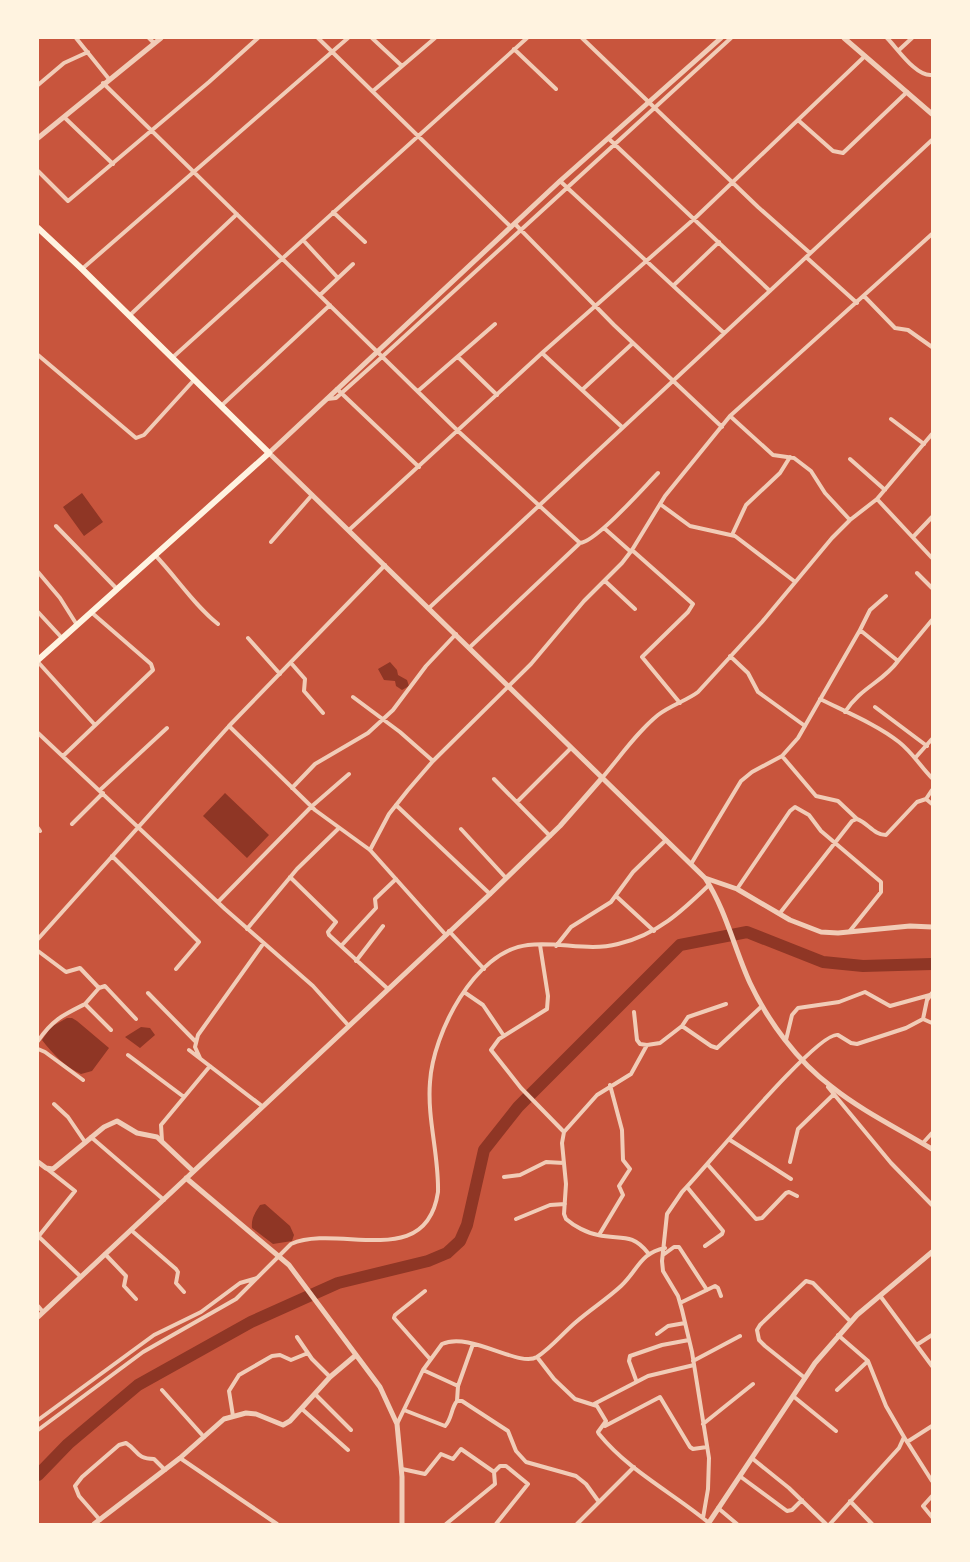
<svg xmlns="http://www.w3.org/2000/svg" width="970" height="1562" viewBox="0 0 970 1562" font-family="'Sofia Sans Condensed',sans-serif">
  <style>
    .water { fill: #8f3625 }
    .lines { fill: none; stroke-linecap: round; stroke-linejoin: round }
    .river { stroke: #8f3625; stroke-width: 12 }
    .minor { stroke: #f1ccb7; stroke-width: 4 }
    .tertiary { stroke: #f1ccb7; stroke-width: 5 }
    .primary { stroke: #fff3e0; stroke-width: 6 }
  </style>
  <rect width="100%" height="100%" fill="#c8553d"/>
  <path class="water" d="M 82,493 L 103,522 L 84,536 L 63,507 Z
    M 390,662 L 397,670 L 398,675 L 407,680 L 409,686 L 402,690 L 396,686 L 395,681 L 384,680 L 378,669 Z
    M 225,793 L 269,835 L 247,858 L 203,816 Z
    M 67,1018 L 72,1018 L 77,1021 L 109,1048 L 92,1071 L 81,1074 C 65,1067 53,1054 42,1040 L 51,1027 Z
    M 141,1027 L 150,1028 L 155,1035 L 140,1048 L 125,1037 Z
    M 265,1204 L 290,1226 L 294,1235 L 292,1241 L 273,1244 L 252,1228 C 251,1218 255,1213 260,1205 Z"/>
  <g class="lines">
    <path class="river" d="M 38,1475 L 68,1444 L 138,1385 L 251,1322 L 338,1283 L 428,1261 L 447,1253 L 460,1241 L 467,1225 L 484,1150 L 518,1107 L 680,945 L 747,932 L 823,962 L 863,966 L 932,964"/>
    <path class="minor" d="M 76,38 L 109,79
      M 149,38 L 154,43
      M 318,38 L 511,227
      M 372,38 L 402,66
      M 582,38 L 758,207 L 810,253
      M 887,38 C 898,49 916,77 932,75
      M 514,49 L 556,89
      M 899,50 L 912,38
      M 103,83 L 458,431 L 580,543 C 596,542 644,487 658,473
      M 38,85 L 64,63 L 88,52
      M 373,91 L 435,38
      M 64,117 L 113,164
      M 798,120 L 833,151 L 843,153 L 907,92
      M 609,139 L 770,291
      M 38,171 L 68,201 L 209,82 L 258,38
      M 560,181 L 724,333
      M 333,212 L 365,242
      M 515,224 L 614,325 L 722,427
      M 303,240 L 338,278
      M 806,257 L 857,303
      M 82,269 L 348,38
      M 674,285 L 719,242
      M 320,295 L 353,264
      M 864,296 L 895,328 L 908,330 L 932,347
      M 129,316 L 237,214
      M 542,353 L 622,427
      M 38,355 L 136,438 L 144,435 L 194,380
      M 458,357 L 497,395
      M 172,358 L 527,38
      M 337,389 L 419,467
      M 582,390 L 633,343
      M 418,391 L 495,324
      M 327,399 L 336,398 L 383,356 L 731,38
      M 221,406 L 330,305
      M 730,416 L 773,455 L 794,458 L 811,471 L 825,493 L 850,520
      M 891,419 L 924,444
      M 850,459 L 885,490
      M 877,499 L 932,558
      M 660,504 L 690,526 L 735,536 L 794,581
      M 56,526 L 117,589
      M 604,528 L 631,552
      M 349,530 L 542,353 L 694,219 L 865,56
      M 732,535 L 746,505 L 780,473 L 790,457
      M 914,536 L 932,517
      M 271,542 L 312,495
      M 632,550 L 693,604 L 688,612 L 642,657 L 680,703
      M 155,555 C 177,578 194,605 218,624
      M 38,572 L 60,598 L 77,625
      M 917,573 L 932,588
      M 605,581 L 635,609
      M 429,608 L 932,140
      M 38,612 L 62,638
      M 860,630 L 870,610 L 886,596
      M 248,638 L 280,674
      M 469,648 L 580,543
      M 730,656 L 748,673 L 758,692 L 805,726
      M 38,662 L 95,725
      M 291,663 L 305,679 L 304,691 L 323,713
      M 353,697 L 400,732 L 433,761
      M 820,699 C 844,711 878,725 899,742 C 913,753 920,766 932,778
      M 875,707 L 927,746
      M 845,712 C 861,687 883,682 898,661
      M 229,726 L 315,810 L 370,850 L 445,934
      M 38,733 L 225,909 L 313,986 L 348,1025
      M 63,756 L 153,670 L 151,664 L 91,612
      M 782,756 L 816,796 L 838,801 L 857,819
      M 916,757 L 932,739
      M 602,778 C 620,757 637,732 658,715 C 671,705 686,701 698,692 L 762,622 L 832,538 L 850,520 L 877,499 L 932,434
      M 494,779 L 550,836
      M 292,788 L 315,764 L 368,733 L 393,710 L 426,666 L 456,634
      M 100,790 L 167,728
      M 926,799 L 932,790
      M 517,802 L 571,748
      M 396,805 L 490,894
      M 72,824 L 103,793
      M 38,828 L 40,831
      M 461,829 L 506,878
      M 370,850 L 389,814 L 408,790 L 433,761 L 531,664 L 584,601 L 622,563 L 632,550 L 665,496 L 730,416 L 932,234
      M 112,856 L 199,942 L 176,969
      M 691,864 L 741,781 L 752,772 L 782,756 L 798,738 L 860,630 L 898,661 L 932,620
      M 290,877 L 336,922 L 328,932 L 329,935 L 388,989
      M 737,889 L 790,811 L 795,807 L 809,815 L 821,831 L 881,882 L 881,892 L 849,932
      M 616,896 L 654,931
      M 218,902 L 311,807 L 349,774
      M 780,913 L 852,821 L 857,819 C 868,823 874,835 886,835 L 917,802 L 926,799 L 932,804
      M 247,929 L 297,869 L 338,829
      M 449,931 L 484,969
      M 38,939 L 229,726 L 385,565
      M 540,945 L 548,996 L 547,1009 L 499,1039 L 491,1050 L 521,1088 L 564,1132
      M 341,946 L 376,908 L 375,899 L 396,879
      M 556,946 L 571,927 L 611,902 L 633,872 L 666,840
      M 38,951 L 66,972 L 80,968 L 99,988 L 85,1004 L 111,1030
      M 356,961 L 383,926
      M 99,988 L 105,986 L 136,1019
      M 464,992 L 483,1005 L 504,1036
      M 148,993 L 195,1041
      M 634,1012 L 637,1040 L 640,1044 L 647,1045
      M 923,1019 L 927,1000 L 932,993
      M 682,1026 L 688,1017 L 726,1004
      M 786,1040 L 792,1015 L 798,1008 L 839,1002 L 865,992 L 890,1006 L 930,995
      M 38,1041 C 52,1020 63,1015 85,1004
      M 38,1049 L 45,1052 L 83,1080
      M 189,1050 L 262,1106
      M 128,1055 L 184,1097
      M 200,1058 L 195,1047 L 198,1035 L 263,944
      M 828,1087 L 891,1163 L 932,1205
      M 54,1104 L 68,1117 L 85,1142
      M 91,1137 L 164,1200
      M 730,1140 L 791,1179
      M 162,1141 L 161,1125 L 210,1066
      M 923,1143 L 932,1133
      M 790,1162 L 798,1129 L 834,1094
      M 708,1165 L 756,1219 L 762,1218 L 786,1193 L 789,1192 L 797,1196
      M 504,1177 L 520,1175 L 546,1162 L 564,1163
      M 687,1187 L 723,1231 L 722,1234 L 705,1246
      M 516,1219 L 550,1205 L 565,1204
      M 131,1230 L 176,1269 L 178,1272 L 176,1283 L 184,1292
      M 599,1235 L 623,1195 L 619,1186 L 630,1169 L 623,1160 L 622,1130 L 610,1085
      M 38,1236 L 80,1276
      M 38,1237 L 75,1191 L 46,1168
      M 648,1253 C 632,1232 620,1240 598,1235 C 587,1233 574,1226 566,1219 L 564,1214 L 566,1184 L 562,1143 L 564,1132 L 597,1095 L 631,1074 L 647,1045 L 660,1043 L 682,1026 L 711,1046 L 717,1048 L 762,1006
      M 105,1254 L 126,1276 L 124,1286 L 136,1299
      M 663,1255 L 674,1247 L 679,1247 L 707,1290
      M 425,1291 L 395,1315 L 394,1318 L 430,1359
      M 881,1297 L 932,1366
      M 680,1303 L 715,1286 L 718,1288 L 721,1296
      M 38,1306 L 43,1312
      M 657,1334 L 668,1326 L 685,1323
      M 297,1337 L 312,1359 L 330,1377
      M 918,1344 L 932,1335
      M 537,1357 L 554,1379 L 575,1399 L 597,1406 L 606,1421 L 598,1432 L 599,1434 C 629,1471 673,1493 709,1523
      M 693,1361 L 740,1336
      M 423,1370 L 458,1386 L 457,1401
      M 805,1378 L 765,1346 L 759,1340 L 757,1330 L 760,1325 L 806,1281 L 813,1283 L 850,1321
      M 636,1380 L 629,1361 L 630,1356 L 662,1345 L 689,1340
      M 458,1386 L 473,1344
      M 162,1390 L 204,1437
      M 837,1390 L 868,1361
      M 315,1394 L 351,1430
      M 793,1396 L 836,1431
      M 594,1404 L 648,1376 L 694,1365
      M 302,1409 L 348,1450
      M 404,1410 L 445,1426 C 452,1419 451,1408 457,1401 L 462,1401 L 508,1431 L 516,1451 L 526,1462 L 576,1476 L 586,1484 L 599,1502
      M 233,1416 L 229,1391 L 239,1375 L 272,1356 L 280,1355 L 291,1360 L 308,1353
      M 38,1420 L 154,1335 L 201,1312 L 240,1283 L 257,1278
      M 397,1424 L 423,1370 L 442,1344 C 470,1331 519,1368 537,1357 C 551,1348 563,1333 576,1322 C 591,1309 607,1299 621,1286 C 638,1270 640,1253 665,1248
      M 703,1424 L 753,1384
      M 605,1426 L 660,1397 L 690,1447 L 693,1449 L 707,1447
      M 38,1430 L 143,1352 L 236,1299 L 291,1244 C 339,1223 426,1272 438,1192 C 439,1155 427,1119 430,1082 C 433,1034 474,951 528,945 C 558,941 588,952 618,944 C 657,935 682,911 709,885
      M 904,1437 L 932,1481
      M 907,1442 L 932,1426
      M 180,1458 L 277,1524
      M 753,1459 L 789,1488 L 826,1524
      M 402,1469 L 425,1474 L 441,1454 L 453,1459 L 461,1449 L 494,1472 L 500,1466 L 506,1466 L 528,1484 L 496,1524
      M 741,1477 L 787,1511 L 792,1510 L 802,1500
      M 932,1496 L 923,1506 L 932,1517
      M 850,1501 L 872,1524
      M 718,1508 L 737,1524
      M 703,1518 L 708,1489 L 709,1458 L 692,1352 L 682,1310 L 678,1296 L 663,1271 L 662,1261 L 667,1214 L 682,1192 C 704,1170 818,1030 838,1035 L 851,1043 L 857,1044 L 906,1028 L 923,1019 L 932,1023
      M 100,1520 L 79,1496 L 75,1486 L 82,1477 L 119,1445 L 126,1443 C 139,1451 136,1459 154,1459 L 165,1470
      M 446,1524 L 495,1484 L 494,1472
      M 577,1524 L 634,1467
      M 830,1524 L 899,1448 L 904,1437 L 886,1406 L 868,1361 L 838,1335"/>
    <path class="tertiary" d="M 721,38 L 560,181 L 269,453 L 705,878 C 726,910 734,948 750,983 C 768,1021 797,1061 832,1087 C 862,1111 899,1129 932,1149
      M 844,38 L 932,114
      M 38,138 L 161,38
      M 705,878 L 737,889 L 790,920 L 821,932 L 838,933 L 910,926 L 932,927
      M 38,1162 L 46,1168 L 53,1169 L 104,1127 L 117,1121 L 137,1133 L 157,1137 L 193,1171
      M 186,1178 L 289,1265 L 380,1387 L 397,1424 L 402,1477 L 402,1524
      M 38,1317 L 490,894 L 560,826 L 602,778
      M 94,1524 L 180,1458 L 224,1419 L 246,1413 L 256,1414 L 283,1425 L 290,1421 L 330,1377 L 356,1355
      M 708,1524 L 815,1363 L 857,1315 L 932,1252"/>
    <path class="primary" d="M 38,228 L 82,269 L 269,453 L 38,660"/>
  </g>
  <rect width="970" height="1562" fill="none" stroke="#fff3e0" stroke-width="78"/>
</svg>
